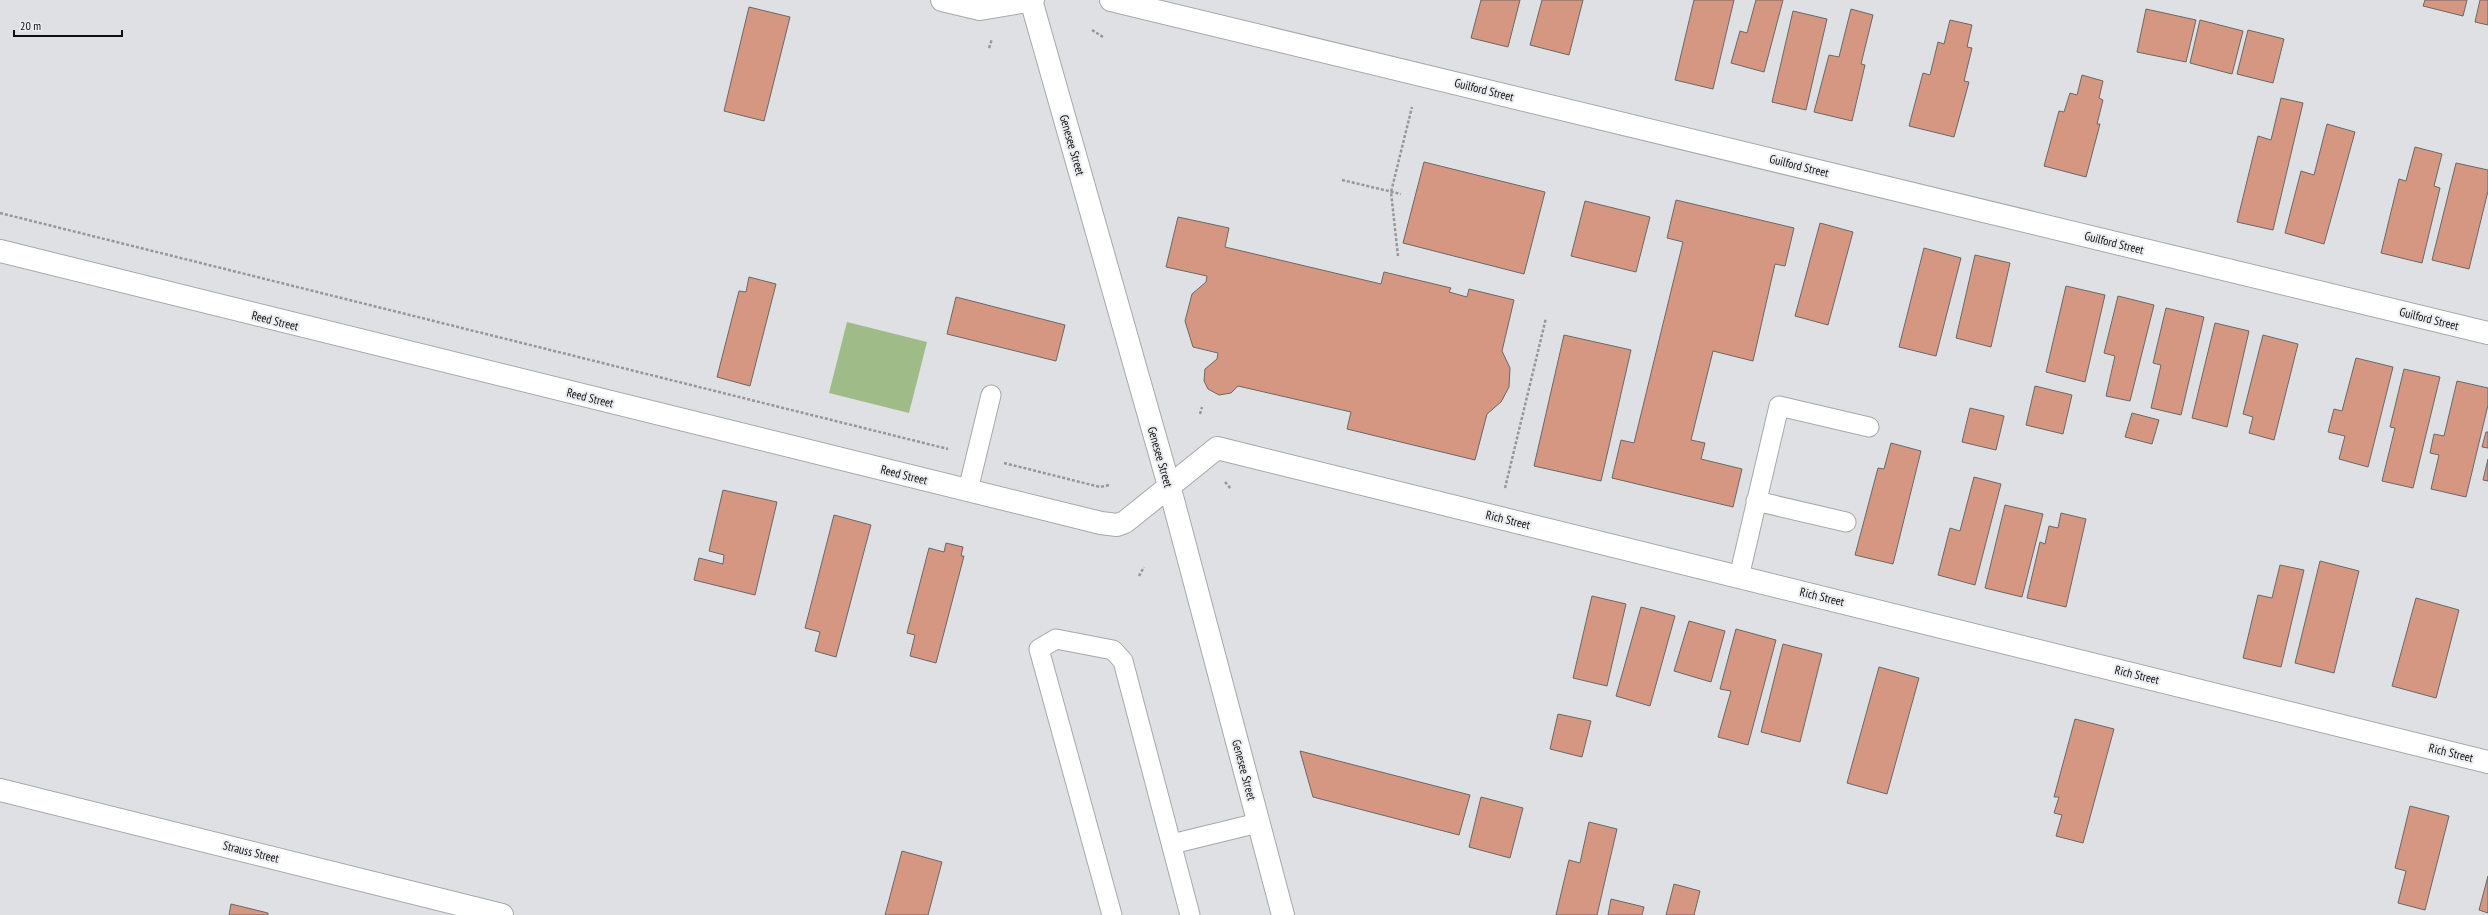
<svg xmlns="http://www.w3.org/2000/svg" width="2488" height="915" viewBox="0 0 2488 915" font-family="'PT Sans Narrow',sans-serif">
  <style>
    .green { fill: #9fbc88 }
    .building { fill: #d59781; stroke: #6a6867 }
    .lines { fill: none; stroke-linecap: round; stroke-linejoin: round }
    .service-casing { stroke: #a7a8aa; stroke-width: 21 }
    .minor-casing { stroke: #a7a8aa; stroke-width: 24 }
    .secondary-casing { stroke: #a7a8aa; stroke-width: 24 }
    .path { stroke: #969799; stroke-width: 2.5; stroke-dasharray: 3 2; stroke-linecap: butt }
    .service { stroke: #fff; stroke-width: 19 }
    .minor { stroke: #fff; stroke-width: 22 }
    .secondary { stroke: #fff; stroke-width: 22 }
    .labels { text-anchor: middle; stroke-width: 4; stroke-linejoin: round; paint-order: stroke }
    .street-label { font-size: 12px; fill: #101011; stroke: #ecedf0 }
  </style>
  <rect width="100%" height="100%" fill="#dfe0e3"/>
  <path class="green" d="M 847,322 L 927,342 L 909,413 L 829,393 Z"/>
  <path class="building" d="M 1481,0 L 1520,0 L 1508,47 L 1471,38 Z
    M 1542,0 L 1583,0 L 1569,55 L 1530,45 Z
    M 1694,0 L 1734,0 L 1713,89 L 1675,80 Z
    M 1756,0 L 1783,0 L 1764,72 L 1731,63 L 1740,31 L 1747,33 Z
    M 2425,0 L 2467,0 L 2463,16 L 2423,6 Z
    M 2480,0 L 2488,0 L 2488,25 L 2475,22 Z
    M 749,7 L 790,17 L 764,121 L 724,111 Z
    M 1851,9 L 1873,15 L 1861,64 L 1865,65 L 1852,121 L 1814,112 L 1829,55 L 1839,57 Z
    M 2146,9 L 2196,20 L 2186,62 L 2137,52 Z
    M 1793,11 L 1827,19 L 1806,110 L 1772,102 Z
    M 1950,20 L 1972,25 L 1967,47 L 1972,48 L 1964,81 L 1969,82 L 1954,137 L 1909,126 L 1923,73 L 1930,75 L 1938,42 L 1944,44 Z
    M 2200,20 L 2243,31 L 2232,74 L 2190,63 Z
    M 2248,30 L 2284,39 L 2273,83 L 2237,74 Z
    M 2082,75 L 2103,81 L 2099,98 L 2103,100 L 2097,124 L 2100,124 L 2086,177 L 2044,166 L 2059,111 L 2064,112 L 2070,93 L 2077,95 Z
    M 2281,98 L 2303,103 L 2273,230 L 2237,222 L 2258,136 L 2271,140 Z
    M 2327,124 L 2355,132 L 2324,244 L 2285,233 L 2301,171 L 2314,175 Z
    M 2415,147 L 2442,154 L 2434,186 L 2440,188 L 2422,263 L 2381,253 L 2399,179 L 2406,181 Z
    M 1424,162 L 1545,192 L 1524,274 L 1403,243 Z
    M 2456,163 L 2488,170 L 2488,191 L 2469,269 L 2432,260 Z
    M 1676,200 L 1794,228 L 1785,266 L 1775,264 L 1753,361 L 1713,351 L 1691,440 L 1705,443 L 1701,459 L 1742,469 L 1733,507 L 1612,478 L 1621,440 L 1634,443 L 1683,242 L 1667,238 Z
    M 1585,201 L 1650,217 L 1636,272 L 1571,256 Z
    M 1178,217 L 1229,228 L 1225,247 L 1381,284 L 1384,272 L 1451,288 L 1449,292 L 1467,297 L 1469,289 L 1514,300 L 1502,351 L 1510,368 L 1509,387 L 1501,402 L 1487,414 L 1475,460 L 1347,429 L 1351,412 L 1238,386 L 1231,393 L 1219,395 L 1208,389 L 1204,381 L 1205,369 L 1217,359 L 1218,353 L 1193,347 L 1185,321 L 1192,294 L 1206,282 L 1207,276 L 1166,267 Z
    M 1820,223 L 1853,232 L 1828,325 L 1795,316 Z
    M 1924,248 L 1961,258 L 1936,356 L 1899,347 Z
    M 1975,255 L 2010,263 L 1991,347 L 1956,338 Z
    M 749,277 L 776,284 L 750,386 L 717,377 L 739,291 L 746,292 Z
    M 2066,286 L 2105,295 L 2085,382 L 2046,372 Z
    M 2118,296 L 2154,305 L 2130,401 L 2106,396 L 2115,356 L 2104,353 Z
    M 956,297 L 1065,325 L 1056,361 L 947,334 Z
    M 2166,308 L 2204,317 L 2181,415 L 2151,408 L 2161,365 L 2153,363 Z
    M 2215,323 L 2249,331 L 2227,427 L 2192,418 Z
    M 1564,335 L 1631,350 L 1601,481 L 1534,466 Z
    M 2263,335 L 2298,344 L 2274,440 L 2249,433 L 2253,417 L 2243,414 Z
    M 2356,358 L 2393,367 L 2368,467 L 2339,459 L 2345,436 L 2328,432 L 2334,409 L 2342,411 Z
    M 2404,369 L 2440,377 L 2413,488 L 2382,481 L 2395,428 L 2390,427 Z
    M 2457,381 L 2488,388 L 2488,405 L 2466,497 L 2431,489 L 2439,455 L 2430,453 L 2434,434 L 2444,436 Z
    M 2035,386 L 2072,395 L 2063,434 L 2026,425 Z
    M 1970,408 L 2004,416 L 1996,450 L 1962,442 Z
    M 2132,413 L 2159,420 L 2152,444 L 2125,437 Z
    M 2486,432 L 2488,432 L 2488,448 L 2482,447 Z
    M 1891,443 L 1921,451 L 1893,564 L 1855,555 L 1878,468 L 1884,469 Z
    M 2488,459 L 2488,481 L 2483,480 Z
    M 1974,477 L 2001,484 L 1975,585 L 1938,575 L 1950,528 L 1960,531 Z
    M 723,490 L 777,502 L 755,595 L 694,580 L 699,558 L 723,564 L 724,555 L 709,551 Z
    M 2005,505 L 2043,514 L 2022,597 L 1985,588 Z
    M 2061,513 L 2086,519 L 2066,607 L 2027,598 L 2040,542 L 2045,544 L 2049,526 L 2058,528 Z
    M 834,515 L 871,525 L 836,657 L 815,651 L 820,632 L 805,628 Z
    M 946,543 L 963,547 L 961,556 L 964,556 L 936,663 L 910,656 L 915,635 L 907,633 L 929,548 L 944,552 Z
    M 2320,561 L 2359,571 L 2334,673 L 2295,663 Z
    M 2280,565 L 2304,570 L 2281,667 L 2243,658 L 2258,595 L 2272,598 Z
    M 1592,596 L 1626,604 L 1607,686 L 1573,678 Z
    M 2416,598 L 2459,610 L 2436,698 L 2392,686 Z
    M 1641,607 L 1675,616 L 1650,706 L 1616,696 Z
    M 1689,621 L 1725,631 L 1711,682 L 1674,671 Z
    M 1736,629 L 1776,640 L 1748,745 L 1718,737 L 1731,691 L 1720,689 Z
    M 1783,644 L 1822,654 L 1800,742 L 1761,732 Z
    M 1879,667 L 1919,678 L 1887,794 L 1847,783 Z
    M 1558,714 L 1591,721 L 1582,757 L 1550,749 Z
    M 2075,719 L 2114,729 L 2083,843 L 2056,836 L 2062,815 L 2054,813 L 2059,797 L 2054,797 Z
    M 1300,751 L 1470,795 L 1459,835 L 1313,797 Z
    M 1481,797 L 1523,808 L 1510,858 L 1469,847 Z
    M 2410,806 L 2449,816 L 2425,910 L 2398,903 L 2406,871 L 2395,868 Z
    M 1589,822 L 1617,829 L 1597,915 L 1556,915 L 1569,860 L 1580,863 Z
    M 902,851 L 942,862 L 928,915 L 885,915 Z
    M 2488,876 L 2488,913 L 2479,910 Z
    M 1674,884 L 1700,891 L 1694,915 L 1666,915 Z
    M 1611,899 L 1644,907 L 1642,915 L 1608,915 Z
    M 231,904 L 268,913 L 268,915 L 229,915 Z"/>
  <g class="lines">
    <defs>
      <path id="service" d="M 968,490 L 991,395
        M 1756,501 L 1846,522
        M 1739,577 L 1779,406 L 1869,427
        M 1172,844 L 1258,823
        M 1112,915 L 1039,649 L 1056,639 L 1113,650 L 1123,661 L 1190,915"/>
      <path id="minor" d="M 942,0 L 980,9 L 1033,0
        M 1111,0 L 2488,333
        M 0,251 L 1101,523 L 1117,525 L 1125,522 L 1217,448 L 2488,762
        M 0,790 L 502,915"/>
      <path id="secondary" d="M 1031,0 L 1173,500 L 1283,915"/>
    </defs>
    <use href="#service" class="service-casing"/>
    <use href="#minor" class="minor-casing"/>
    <use href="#secondary" class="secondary-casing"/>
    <path class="path" d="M 1092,30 L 1103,37
      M 989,48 L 992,39
      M 1342,180 L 1401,194
      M 0,213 L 948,449
      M 1398,256 L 1391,192 L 1412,107
      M 1200,414 L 1202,407
      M 1004,463 L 1100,487 L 1109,485
      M 1225,482 L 1231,489
      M 1505,488 L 1546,318
      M 1139,576 L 1144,567"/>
    <use href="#service" class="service"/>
    <use href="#minor" class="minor"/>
    <use href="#secondary" class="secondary"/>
  </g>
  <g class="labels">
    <g class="street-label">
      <text transform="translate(1484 90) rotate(14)" y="4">Guilford Street</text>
      <text transform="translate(1072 145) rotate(74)" y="4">Genesee Street</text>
      <text transform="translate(1799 166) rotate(14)" y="4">Guilford Street</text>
      <text transform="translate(2114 243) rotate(14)" y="4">Guilford Street</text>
      <text transform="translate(2429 319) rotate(14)" y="4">Guilford Street</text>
      <text transform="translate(275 321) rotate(14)" y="4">Reed Street</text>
      <text transform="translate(590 398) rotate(14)" y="4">Reed Street</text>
      <text transform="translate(1160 457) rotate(74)" y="4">Genesee Street</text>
      <text transform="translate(904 475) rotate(14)" y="4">Reed Street</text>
      <text transform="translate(1508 520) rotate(14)" y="4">Rich Street</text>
      <text transform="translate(1822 597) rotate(14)" y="4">Rich Street</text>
      <text transform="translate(2137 675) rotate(14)" y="4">Rich Street</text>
      <text transform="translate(2451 753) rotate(14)" y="4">Rich Street</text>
      <text transform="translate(1244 770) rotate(75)" y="4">Genesee Street</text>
      <text transform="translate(251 852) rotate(14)" y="4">Strauss Street</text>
    </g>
  </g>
  <path d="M14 30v6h108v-6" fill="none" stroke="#101011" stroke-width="2"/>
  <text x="20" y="30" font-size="12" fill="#101011" stroke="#ecedf0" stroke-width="3" paint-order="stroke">20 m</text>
</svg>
